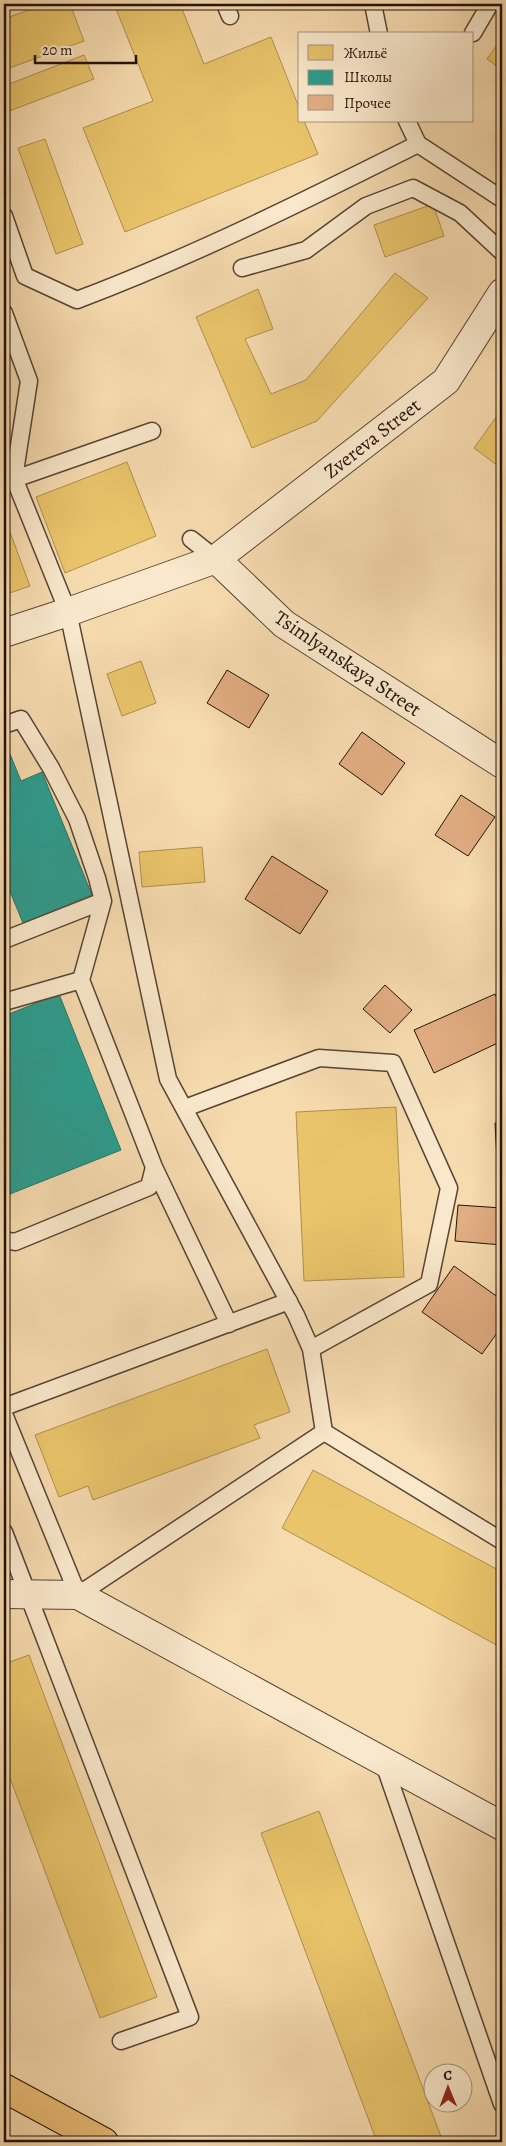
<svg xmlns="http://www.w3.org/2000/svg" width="506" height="2146" viewBox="0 0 506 2146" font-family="Alegreya,serif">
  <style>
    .homes { fill: #e9c46a; stroke: #ad8f4d }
    .schools { fill: #2a9d8f; stroke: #287367 }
    .building { fill: #e2ad82; stroke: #22120a }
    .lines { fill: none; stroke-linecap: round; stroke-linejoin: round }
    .lane-casing { stroke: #574433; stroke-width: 19 }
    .street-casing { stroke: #574433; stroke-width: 30 }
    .primary-casing { stroke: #22120a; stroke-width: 30 }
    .lane { stroke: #f9e8cb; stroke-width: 16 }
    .street { stroke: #f9e8cb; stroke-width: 28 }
    .primary { stroke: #ebbe78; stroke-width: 28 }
    .labels { text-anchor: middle; stroke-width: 5; stroke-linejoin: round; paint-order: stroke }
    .street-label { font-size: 20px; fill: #22120a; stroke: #f9e8cb }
  </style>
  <rect width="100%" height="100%" fill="#f6dbaf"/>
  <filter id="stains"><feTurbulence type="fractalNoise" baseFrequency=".004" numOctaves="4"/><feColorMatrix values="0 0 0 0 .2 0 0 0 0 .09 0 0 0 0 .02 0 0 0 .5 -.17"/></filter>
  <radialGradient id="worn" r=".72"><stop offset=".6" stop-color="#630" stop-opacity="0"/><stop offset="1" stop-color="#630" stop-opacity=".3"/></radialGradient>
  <path class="homes" d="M 45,4 L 70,4 L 84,41 L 4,70 L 4,19 Z
    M 114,4 L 180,4 L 204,64 L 271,37 L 300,110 L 300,121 L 304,121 L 318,154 L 125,232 L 83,128 L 153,101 Z
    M 502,38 L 502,70 L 487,59 Z
    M 84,55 L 94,79 L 4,113 L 4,86 Z
    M 45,139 L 83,244 L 56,254 L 18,148 Z
    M 433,204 L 444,236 L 385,257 L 374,225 Z
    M 395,273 L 428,298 L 317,421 L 252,448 L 196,317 L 258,289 L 273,329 L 245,339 L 271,394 L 306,380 Z
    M 502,409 L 502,469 L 474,448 Z
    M 127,462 L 156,536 L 65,573 L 36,497 Z
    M 4,516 L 30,586 L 4,595 Z
    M 141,661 L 156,703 L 122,716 L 107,674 Z
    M 202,847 L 205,882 L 142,887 L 139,852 Z
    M 396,1107 L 404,1277 L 304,1281 L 296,1112 Z
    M 267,1349 L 290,1412 L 254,1425 L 260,1438 L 93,1500 L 88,1486 L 59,1497 L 35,1435 Z
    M 313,1470 L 502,1572 L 502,1648 L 282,1528 Z
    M 29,1655 L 157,1997 L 100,2018 L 4,1762 L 4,1664 Z
    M 319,1811 L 443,2142 L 377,2142 L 261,1833 Z"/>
  <path class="schools" d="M 10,754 L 21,781 L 42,772 L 92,895 L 23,923 L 4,877 L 4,756 Z
    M 59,994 L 121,1150 L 10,1194 L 4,1178 L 4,1016 Z"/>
  <path class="building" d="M 227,670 L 269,695 L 249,728 L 207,703 Z
    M 362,732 L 405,763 L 382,795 L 339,764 Z
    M 461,795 L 495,817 L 468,856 L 435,835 Z
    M 272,856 L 328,891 L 300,934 L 245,899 Z
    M 385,985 L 412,1010 L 390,1033 L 363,1009 Z
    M 495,994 L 502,1010 L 502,1041 L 434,1073 L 414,1030 Z
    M 502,1122 L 502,1178 L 498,1178 L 495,1123 Z
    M 458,1205 L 502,1208 L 502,1245 L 455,1241 Z
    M 454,1266 L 502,1300 L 502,1326 L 482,1354 L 422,1312 Z"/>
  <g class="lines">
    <defs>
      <path id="lane" d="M 225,4 L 230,16
        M 373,4 L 379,34
        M 473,33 L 490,4
        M 407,121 L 418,144 L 502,199
        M 4,216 L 25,276 L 77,300 C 194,256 306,200 418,144
        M 242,268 L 306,250 L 366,206 L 413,188 L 460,213 L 502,252
        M 4,313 L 29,381 L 14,478 L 68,612 L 168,1079 L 296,1315 L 311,1349 L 324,1432 L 78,1595 L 4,1414
        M 6,482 L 152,431
        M 191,539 L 216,559
        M 4,725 L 21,719 L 51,768 L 77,819 L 97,878 L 103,901 L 81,980 L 154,1167 L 149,1187 L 15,1242 L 4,1240
        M 4,940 L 103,901
        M 4,1002 L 81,980
        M 185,1108 L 319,1058 L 393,1063 L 449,1188 L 429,1284 L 311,1349
        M 154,1167 L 229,1324
        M 4,1407 L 289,1301
        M 324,1432 L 502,1541
        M 4,1532 L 190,2017 L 121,2041
        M 383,1761 L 502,2104"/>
      <path id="street" d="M 216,559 L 446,381 L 502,293
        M 4,633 L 68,612 L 216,559 L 284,624 L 502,764
        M 4,1594 L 78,1595 L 502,1826"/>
      <path id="primary" d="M 4,2088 L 104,2142"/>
    </defs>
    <use href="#lane" class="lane-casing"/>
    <use href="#street" class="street-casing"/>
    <use href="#primary" class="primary-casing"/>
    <use href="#lane" class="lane"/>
    <use href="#street" class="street"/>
    <use href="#primary" class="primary"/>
  </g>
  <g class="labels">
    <g class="street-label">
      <text transform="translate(372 438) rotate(-38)" y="7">Zvereva Street</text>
      <text transform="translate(348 663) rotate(34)" y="7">Tsimlyanskaya Street</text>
    </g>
  </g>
  <rect width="506" height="2146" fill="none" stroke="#f6dbaf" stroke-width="20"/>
  <rect x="5" y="5" width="496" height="2136" fill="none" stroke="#22120a" stroke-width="2.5"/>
  <rect x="10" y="10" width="486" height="2126" fill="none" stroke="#22120a"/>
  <rect x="298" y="32" width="175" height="90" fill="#f9e8cb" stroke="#a3927e"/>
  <rect x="308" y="45" width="25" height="15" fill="#e9c46a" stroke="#a3927e"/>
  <text x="344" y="58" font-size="15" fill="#22120a">Жильё</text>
  <rect x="308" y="70" width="25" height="15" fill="#2a9d8f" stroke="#a3927e"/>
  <text x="344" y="82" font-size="15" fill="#22120a">Школы</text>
  <rect x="308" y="95" width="25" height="15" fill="#e2ad82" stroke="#a3927e"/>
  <text x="344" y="108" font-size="15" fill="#22120a">Прочее</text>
  <g transform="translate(448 2088) rotate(359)"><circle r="24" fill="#f9e8cb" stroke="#a3927e"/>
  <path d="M0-4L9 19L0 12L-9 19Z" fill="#8f2418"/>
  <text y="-8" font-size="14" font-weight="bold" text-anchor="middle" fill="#22120a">С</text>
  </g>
  <path d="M35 55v8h101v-8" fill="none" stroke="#22120a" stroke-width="2.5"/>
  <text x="42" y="55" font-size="15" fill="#22120a" stroke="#f9e8cb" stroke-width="4" paint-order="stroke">20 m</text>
  <rect width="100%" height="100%" filter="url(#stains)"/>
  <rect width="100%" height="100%" fill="url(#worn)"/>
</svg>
